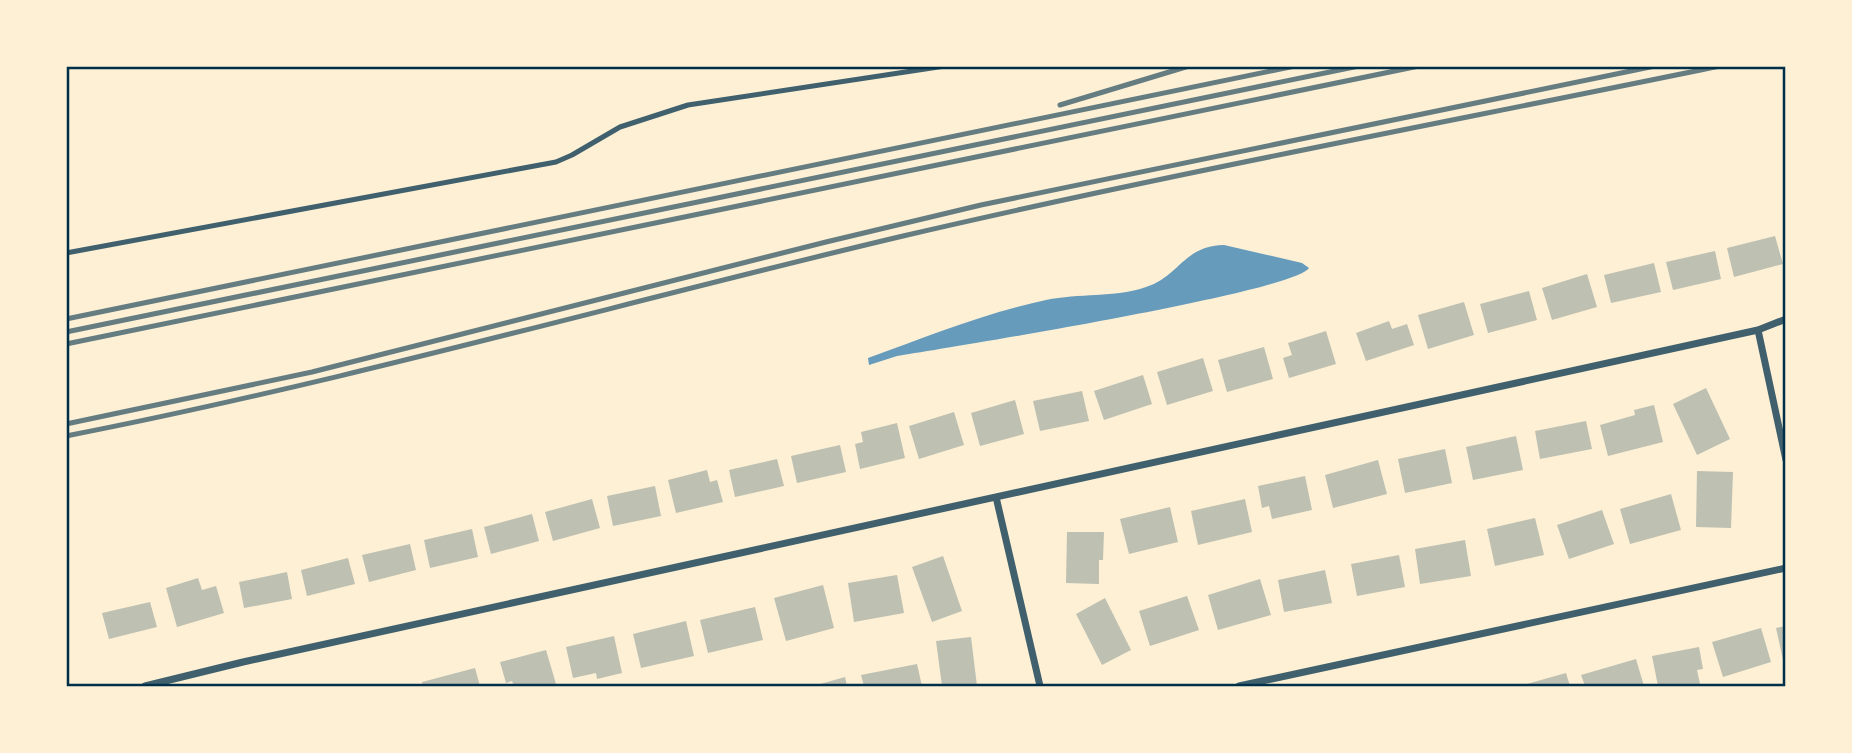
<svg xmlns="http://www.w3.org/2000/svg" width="1852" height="753" viewBox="0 0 1852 753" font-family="Raleway,sans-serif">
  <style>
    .water { fill: #669bbc }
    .building { fill: #bec0b2 }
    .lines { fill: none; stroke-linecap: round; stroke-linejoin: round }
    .service { stroke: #3f606c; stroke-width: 5 }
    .minor { stroke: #3f606c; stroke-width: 7 }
    .rail { stroke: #657d81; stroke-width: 5 }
    .neatline { fill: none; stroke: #003049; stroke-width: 2.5 }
  </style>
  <rect width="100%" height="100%" fill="#fdf0d5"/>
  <path class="water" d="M 1224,245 L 1302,263 L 1309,268 C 1294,292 947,348 897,356 L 869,365 L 868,358 C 926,337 985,313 1046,300 C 1079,293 1114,298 1146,287 C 1180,276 1183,246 1224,245 Z"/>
  <path class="building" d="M 1775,236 L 1783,264 L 1734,277 L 1727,248 Z
    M 1715,251 L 1721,279 L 1673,290 L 1666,262 Z
    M 1654,263 L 1661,292 L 1611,303 L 1604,275 Z
    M 1587,274 L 1597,307 L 1552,320 L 1542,288 Z
    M 1529,291 L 1537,320 L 1488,333 L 1480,304 Z
    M 1464,302 L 1474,335 L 1428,349 L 1418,315 Z
    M 1389,321 L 1392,329 L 1407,324 L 1414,345 L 1366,361 L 1356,333 Z
    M 1326,331 L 1336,364 L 1289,378 L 1283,358 L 1292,355 L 1288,343 Z
    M 1264,347 L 1273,379 L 1227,392 L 1218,360 Z
    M 1203,358 L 1213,391 L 1167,405 L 1157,372 Z
    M 1143,375 L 1152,404 L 1104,420 L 1094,391 Z
    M 1706,388 L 1730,439 L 1697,455 L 1673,404 Z
    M 1082,391 L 1089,421 L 1040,431 L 1033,401 Z
    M 1015,400 L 1024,434 L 980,446 L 971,413 Z
    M 1654,405 L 1663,442 L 1608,456 L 1600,425 L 1635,415 L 1634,410 Z
    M 954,412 L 964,445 L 919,459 L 909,426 Z
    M 1586,421 L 1592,449 L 1540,459 L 1535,431 Z
    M 897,423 L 905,458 L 860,469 L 855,444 L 863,442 L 861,432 Z
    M 1516,436 L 1523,470 L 1473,480 L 1466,447 Z
    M 840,445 L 846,472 L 797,483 L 791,456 Z
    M 1445,449 L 1452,483 L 1405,493 L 1398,459 Z
    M 777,459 L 784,486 L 735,497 L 729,470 Z
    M 1378,460 L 1387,494 L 1333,508 L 1325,475 Z
    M 707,470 L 710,482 L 717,480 L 723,502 L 676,513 L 668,480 Z
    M 1697,471 L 1733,472 L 1731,528 L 1696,527 Z
    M 1305,476 L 1312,510 L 1272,519 L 1269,506 L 1262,508 L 1258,486 Z
    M 655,486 L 661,516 L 613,526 L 607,496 Z
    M 1671,494 L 1681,530 L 1630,544 L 1620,509 Z
    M 592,499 L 600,528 L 553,541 L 545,512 Z
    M 1245,499 L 1252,532 L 1198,545 L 1191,511 Z
    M 1170,507 L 1178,542 L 1129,554 L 1120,519 Z
    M 1602,510 L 1614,544 L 1569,559 L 1557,525 Z
    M 532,514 L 539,541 L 491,554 L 484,527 Z
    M 1535,518 L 1544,555 L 1495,566 L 1487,529 Z
    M 472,529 L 478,557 L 430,568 L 424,540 Z
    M 1067,532 L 1104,532 L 1103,560 L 1099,560 L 1099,584 L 1066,583 Z
    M 1465,540 L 1471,576 L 1420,584 L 1415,549 Z
    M 410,544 L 416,570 L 369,582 L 362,555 Z
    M 1399,555 L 1405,587 L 1357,596 L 1351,564 Z
    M 943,556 L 962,611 L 932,622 L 912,567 Z
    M 348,558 L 355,584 L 307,596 L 301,570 Z
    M 1325,570 L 1332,603 L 1284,612 L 1278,580 Z
    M 287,572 L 292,599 L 244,608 L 239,582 Z
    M 897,575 L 904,613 L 854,622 L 848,583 Z
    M 198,578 L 202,590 L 216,586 L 224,613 L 177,627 L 166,588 Z
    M 1260,579 L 1271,615 L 1218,630 L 1208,595 Z
    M 823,585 L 834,628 L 786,641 L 774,598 Z
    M 1187,596 L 1199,630 L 1150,646 L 1139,611 Z
    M 1105,598 L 1131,650 L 1102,665 L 1076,614 Z
    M 150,602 L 157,627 L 109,639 L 102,613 Z
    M 755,607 L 763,640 L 708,653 L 700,620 Z
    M 686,621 L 694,656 L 641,668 L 633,634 Z
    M 1786,626 L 1786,664 L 1784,664 L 1776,628 Z
    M 1761,628 L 1771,662 L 1723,677 L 1712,642 Z
    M 614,636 L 622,673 L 597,679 L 596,673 L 573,678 L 566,647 Z
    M 971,637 L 977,686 L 942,686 L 936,641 Z
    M 1699,647 L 1703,669 L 1697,670 L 1700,684 L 1685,686 L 1658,686 L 1652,656 Z
    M 546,650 L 556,684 L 545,686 L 514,686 L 512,681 L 506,683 L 500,662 Z
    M 1636,659 L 1644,686 L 1585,686 L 1581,675 Z
    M 917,664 L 922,686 L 864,686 L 861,675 Z
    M 475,668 L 480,686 L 423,686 L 422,682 Z
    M 1566,673 L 1570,686 L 1520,686 Z
    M 845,677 L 847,686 L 813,686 Z"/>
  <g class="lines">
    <path class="service" d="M 66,253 L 556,162 L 572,155 L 620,127 L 688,105 L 945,66"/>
    <path class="minor" d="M 1758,330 L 1786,460
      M 996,497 L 1040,686
      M 145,686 L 243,662 L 1758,330 L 1786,319
      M 1239,686 L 1786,568"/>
    <path class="rail" d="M 1060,105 L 1189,66
      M 66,319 L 1295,66
      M 66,332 L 1359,66
      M 66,344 L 1419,66
      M 66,424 L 312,372 L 826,242 L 981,205 L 1655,66
      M 66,436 C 348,381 624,302 903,236 C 1174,173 1448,122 1720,66"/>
  </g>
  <rect width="1852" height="753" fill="none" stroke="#fdf0d5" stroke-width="136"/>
  <rect x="68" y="68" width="1716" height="617" class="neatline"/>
</svg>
